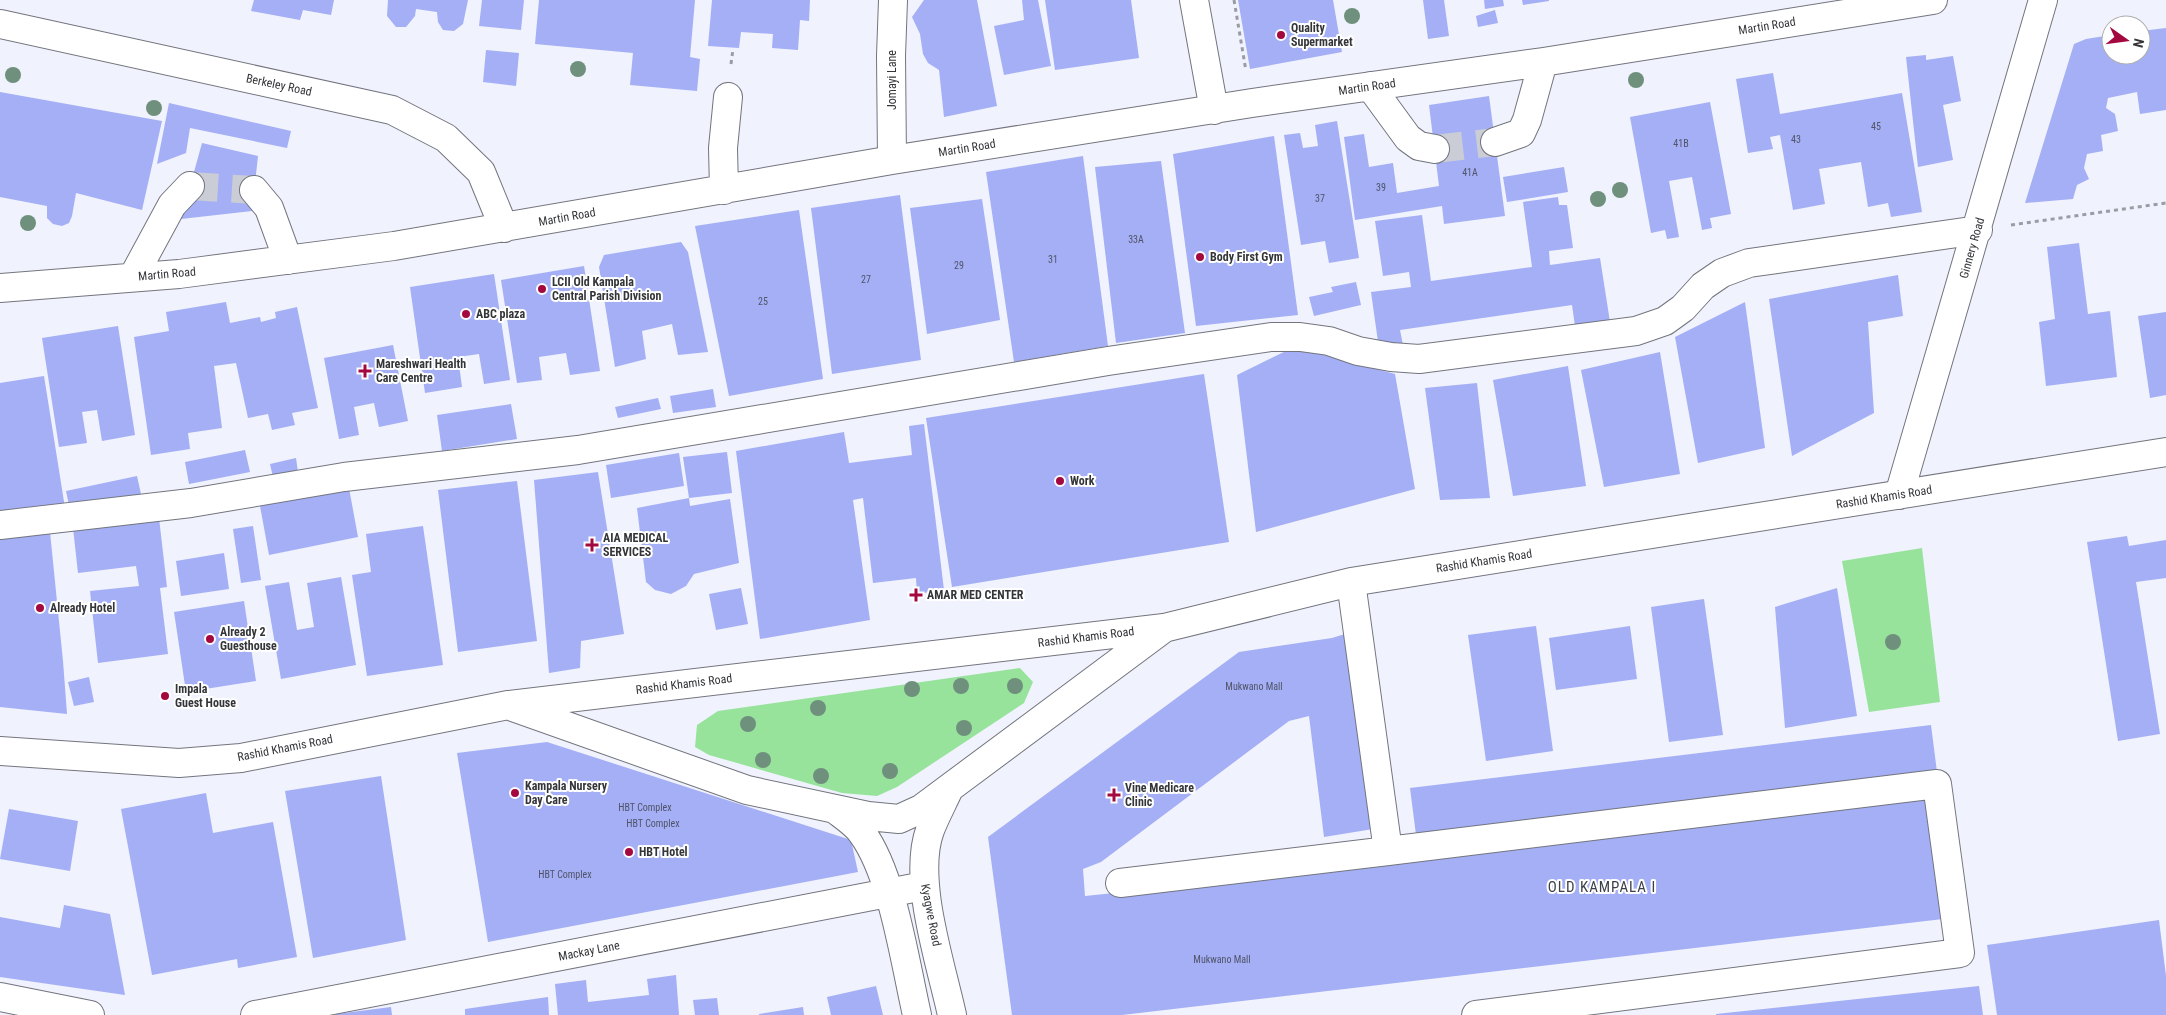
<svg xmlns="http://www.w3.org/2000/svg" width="2166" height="1015" viewBox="0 0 2166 1015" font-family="'Roboto Condensed',sans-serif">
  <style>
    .green { fill: #97e39c }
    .building { fill: #a4aff5 }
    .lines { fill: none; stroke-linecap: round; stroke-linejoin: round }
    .minor-tunnel { stroke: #caccd6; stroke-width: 28; stroke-dasharray: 28 14; stroke-linecap: butt }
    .minor-casing { stroke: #73757e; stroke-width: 30 }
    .path { stroke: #9a9ca4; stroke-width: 3; stroke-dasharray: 4 4; stroke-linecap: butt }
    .minor { stroke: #fff; stroke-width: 28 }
    .tree { fill: #6f907c }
    .poi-dot { fill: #a3083e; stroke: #fff; stroke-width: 2 }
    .labels { text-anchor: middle; stroke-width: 4; stroke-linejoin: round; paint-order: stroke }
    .number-label { font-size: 10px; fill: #505468 }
    .street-label { font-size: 12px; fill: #343539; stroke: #fff }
    .poi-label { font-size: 12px; font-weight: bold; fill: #343539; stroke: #fff; text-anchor: start }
    .quarter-label { font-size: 15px; letter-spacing: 1px; fill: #3e4048; stroke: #fff }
  </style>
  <rect width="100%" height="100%" fill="#f0f2fd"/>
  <path class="green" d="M 1922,548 L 1940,702 L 1869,712 L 1842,561 Z
    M 1020,668 L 1033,682 L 1024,703 L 897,787 L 877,796 L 842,793 L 709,755 L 695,747 L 697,725 L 718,711 Z"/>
  <path class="building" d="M 254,0 L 334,0 L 331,15 L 303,10 L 300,20 L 251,11 Z
    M 388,0 L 468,0 L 463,24 L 454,31 L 443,30 L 438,22 L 437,12 L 416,9 L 415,16 L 406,27 L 396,27 L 387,16 Z
    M 482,0 L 524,0 L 521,30 L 479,26 Z
    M 539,0 L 695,0 L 690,57 L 700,59 L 697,91 L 630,85 L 633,53 L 535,44 Z
    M 712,0 L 810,0 L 809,21 L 800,20 L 798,50 L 772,48 L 773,34 L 741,32 L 739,48 L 708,46 Z
    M 924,0 L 977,0 L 997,106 L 944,117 L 939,70 L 928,63 L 923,54 L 920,34 L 912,17 Z
    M 1022,0 L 1038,0 L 1051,66 L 1004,75 L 994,26 L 1024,20 Z
    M 1045,0 L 1131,0 L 1139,58 L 1055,70 Z
    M 1238,0 L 1333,0 L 1342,52 L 1250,69 Z
    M 1423,0 L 1444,0 L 1449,36 L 1428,39 Z
    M 1484,0 L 1503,0 L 1504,6 L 1485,9 Z
    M 1522,0 L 1549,0 L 1549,1 L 1523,5 Z
    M 1495,10 L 1498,23 L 1478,27 L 1476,16 Z
    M 2166,28 L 2166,110 L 2140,114 L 2137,92 L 2108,98 L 2106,108 L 2115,114 L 2118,131 L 2101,135 L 2103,151 L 2087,154 L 2084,168 L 2089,179 L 2077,185 L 2073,199 L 2025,203 L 2074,44 L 2086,39 L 2111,35 L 2111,55 L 2141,55 L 2141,31 Z
    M 486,50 L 519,53 L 516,86 L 483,82 Z
    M 1926,55 L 1926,60 L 1953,56 L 1961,101 L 1943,105 L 1953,160 L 1918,167 L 1906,57 Z
    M 1773,73 L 1780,114 L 1902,93 L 1922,212 L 1891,217 L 1888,203 L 1868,207 L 1861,162 L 1819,169 L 1825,204 L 1793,210 L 1780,135 L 1770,137 L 1773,149 L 1748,153 L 1736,79 Z
    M 0,92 L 162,121 L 142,210 L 76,193 L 72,216 L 69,223 L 62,226 L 53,224 L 47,218 L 47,206 L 0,197 Z
    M 1489,96 L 1505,216 L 1444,224 L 1442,206 L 1355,220 L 1344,137 L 1364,134 L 1369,167 L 1393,163 L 1397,193 L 1439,186 L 1429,105 Z
    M 1710,102 L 1731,214 L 1710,218 L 1712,228 L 1702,230 L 1692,177 L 1669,181 L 1679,237 L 1667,239 L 1665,230 L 1651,233 L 1630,117 Z
    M 169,103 L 291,131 L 287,148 L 190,128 L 186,153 L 157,164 Z
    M 1337,121 L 1359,258 L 1329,263 L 1325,241 L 1301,245 L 1284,135 L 1300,133 L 1303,148 L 1318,146 L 1315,125 Z
    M 1274,136 L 1298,315 L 1196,326 L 1173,154 Z
    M 202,143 L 258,156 L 252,211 L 181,219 Z
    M 1083,156 L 1108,346 L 1014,362 L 986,172 Z
    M 1161,161 L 1185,333 L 1116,343 L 1095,167 Z
    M 1564,167 L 1568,192 L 1507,202 L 1503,177 Z
    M 900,195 L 921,360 L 832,374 L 811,208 Z
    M 1558,197 L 1559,205 L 1567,205 L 1573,248 L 1549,251 L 1550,265 L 1600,258 L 1610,322 L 1575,326 L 1572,305 L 1400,330 L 1403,345 L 1379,349 L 1371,292 L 1411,287 L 1409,272 L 1383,276 L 1375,221 L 1422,215 L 1431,281 L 1532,267 L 1523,202 Z
    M 982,199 L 1000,320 L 927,334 L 910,208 Z
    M 799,210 L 823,379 L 729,396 L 695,226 Z
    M 681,242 L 688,252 L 708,352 L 678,355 L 672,324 L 642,331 L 646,359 L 615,367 L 599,267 L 604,255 Z
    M 2079,243 L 2088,314 L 2110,311 L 2117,377 L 2046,386 L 2039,322 L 2055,319 L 2047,247 Z
    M 584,266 L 600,371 L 570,375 L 566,353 L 539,357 L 542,380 L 517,383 L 501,280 Z
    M 494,274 L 510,380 L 484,384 L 479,354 L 458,357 L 462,387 L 425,393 L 410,287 Z
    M 1898,275 L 1903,316 L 1868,322 L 1874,413 L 1792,456 L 1769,299 Z
    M 1356,282 L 1361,305 L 1314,316 L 1309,297 L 1333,292 L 1331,287 Z
    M 226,302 L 230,323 L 260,317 L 261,322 L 276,318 L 275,312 L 297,307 L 318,408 L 292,413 L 295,425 L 272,430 L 268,414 L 248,418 L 236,363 L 214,366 L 222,428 L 188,433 L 190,449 L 151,455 L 134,337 L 169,331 L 166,312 Z
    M 1745,302 L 1765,448 L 1698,463 L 1675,337 Z
    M 2166,312 L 2166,395 L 2150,398 L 2138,316 Z
    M 118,326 L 135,435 L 102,441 L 97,410 L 82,412 L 87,443 L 59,447 L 42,338 Z
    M 393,345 L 408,421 L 379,427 L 374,403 L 354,407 L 359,435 L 339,439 L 324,358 Z
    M 1294,347 L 1395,374 L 1415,489 L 1256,532 L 1237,375 Z
    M 1660,352 L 1680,474 L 1604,487 L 1581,370 Z
    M 1568,366 L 1586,486 L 1513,496 L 1493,380 Z
    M 1204,374 L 1229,542 L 952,587 L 926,418 Z
    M 44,376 L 65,508 L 0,519 L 0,383 Z
    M 1477,383 L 1490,498 L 1440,500 L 1425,388 Z
    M 713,389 L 716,407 L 673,413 L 670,396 Z
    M 658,398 L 661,409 L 618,418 L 615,407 Z
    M 511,404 L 517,439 L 442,451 L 437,415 Z
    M 924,424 L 944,590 L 917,594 L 916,578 L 873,583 L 863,498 L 853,500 L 870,620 L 760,639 L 736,451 L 844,432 L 849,463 L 912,455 L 909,426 Z
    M 245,450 L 250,472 L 189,484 L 185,462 Z
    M 727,452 L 732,493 L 689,498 L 683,457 Z
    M 679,453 L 684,486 L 611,498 L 606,465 Z
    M 296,458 L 298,472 L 273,477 L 270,464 Z
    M 598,472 L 624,634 L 581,641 L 580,668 L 549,673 L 534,480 Z
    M 137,476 L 141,494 L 70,510 L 66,491 Z
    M 517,481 L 537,641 L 458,652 L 438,490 Z
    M 349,488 L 358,537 L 269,555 L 260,506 Z
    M 689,498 L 690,506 L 730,499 L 739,563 L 694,574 L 686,586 L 671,594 L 655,590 L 646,582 L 637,508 Z
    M 159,518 L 167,587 L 160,588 L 168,654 L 98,663 L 90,591 L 139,586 L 136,566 L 78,573 L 73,528 Z
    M 253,526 L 261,580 L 241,583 L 233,529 Z
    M 423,526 L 443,665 L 367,676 L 352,575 L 371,572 L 366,534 Z
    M 50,532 L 63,661 L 67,714 L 0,707 L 0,538 Z
    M 2127,536 L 2129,546 L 2166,540 L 2166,578 L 2136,582 L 2160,734 L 2118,741 L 2087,542 Z
    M 224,553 L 229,589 L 181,596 L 176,561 Z
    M 341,577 L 356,665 L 281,679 L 265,586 L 289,582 L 297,630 L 314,627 L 307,583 Z
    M 741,588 L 748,624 L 716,630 L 709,594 Z
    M 1837,588 L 1857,716 L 1785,728 L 1775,607 Z
    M 1704,599 L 1723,735 L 1669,742 L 1651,607 Z
    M 244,601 L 256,681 L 186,692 L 174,612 Z
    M 1536,626 L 1553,751 L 1486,761 L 1468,635 Z
    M 1630,626 L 1637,679 L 1556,690 L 1549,638 Z
    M 1345,634 L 1373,829 L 1324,837 L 1309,716 L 1289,721 L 1101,862 L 1083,869 L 1085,896 L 1377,866 L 1926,794 L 1943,919 L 1122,1015 L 1012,1015 L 988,837 L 1239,652 L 1332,638 Z
    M 89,677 L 94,702 L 74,706 L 68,682 Z
    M 1931,725 L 1937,772 L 1416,835 L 1410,788 Z
    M 547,742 L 851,840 L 858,872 L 488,942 L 457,753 Z
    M 381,776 L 406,940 L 313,958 L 285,791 Z
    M 206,793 L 213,833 L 273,822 L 297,957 L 238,968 L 237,959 L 152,975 L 121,809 Z
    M 9,809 L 78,821 L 70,871 L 0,859 Z
    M 64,905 L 110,914 L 125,995 L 0,977 L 0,917 L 60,928 Z
    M 2159,920 L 2166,976 L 2166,1015 L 1997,1015 L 1987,945 Z
    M 676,975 L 679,1015 L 558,1015 L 555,984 L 586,980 L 588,1002 L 649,995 L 647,979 Z
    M 876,986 L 883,1015 L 831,1015 L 827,997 Z
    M 1979,986 L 1983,1015 L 1716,1015 L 1716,1014 Z
    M 548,997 L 549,1015 L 465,1015 L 465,1009 Z
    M 717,998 L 719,1015 L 695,1015 L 693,1000 Z
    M 391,1007 L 392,1015 L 336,1015 L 336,1014 Z
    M 803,1007 L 804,1015 L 759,1015 L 759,1014 Z"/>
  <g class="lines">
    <path class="minor-tunnel" d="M 1435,149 L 1495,142
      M 190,186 L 254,190"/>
    <defs>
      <path id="minor" d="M 1194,0 L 1214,110
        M 0,24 L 392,110 L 446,138 L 481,172 L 504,228
        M 1370,86 L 1408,138 L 1419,146 L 1435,149
        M 1495,142 L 1521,133 L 1527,120 L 1543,62
        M 892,160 L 891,56 L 893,0
        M 254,190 L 269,208 L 288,260
        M 724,190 L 723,148 L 728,97
        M 133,277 L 172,205 L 190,186
        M 0,288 L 179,274 L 394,246 L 892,160 L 1252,103 L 1543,62 L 1933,0
        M 1899,495 L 2043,0
        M 0,525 L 191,503 L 344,477 L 578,450 L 1108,361 L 1271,337 L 1300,337 L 1329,341 L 1358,351 L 1391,357 L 1419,359 L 1636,331 L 1665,321 L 1683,308 L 1703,286 L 1722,273 L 1749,263 L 1978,230
        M 1351,582 L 1388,851 L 1937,784 L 1960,953 L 1476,1015
        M 513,707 L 747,790 L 868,816 L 899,819 L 921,809 L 1163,629
        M 0,751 L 179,763 L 241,758 L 508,705 L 1164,628 L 1351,582 L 2166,452
        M 948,791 C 942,804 935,817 930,830 C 912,879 941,964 952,1015
        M 836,810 C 845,817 856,824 862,833 C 893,875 905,963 917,1015
        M 1120,883 L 1388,851
        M 0,997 L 90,1015
        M 255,1015 L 924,886"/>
    </defs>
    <use href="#minor" class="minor-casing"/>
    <path class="path" d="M 1234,0 L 1246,71
      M 731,64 L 733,49
      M 2011,225 L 2166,203"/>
    <use href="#minor" class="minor"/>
  </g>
  <g class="tree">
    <circle cx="1352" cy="16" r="8"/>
    <circle cx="578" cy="69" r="8"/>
    <circle cx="13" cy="75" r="8"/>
    <circle cx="1636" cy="80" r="8"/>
    <circle cx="154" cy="108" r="8"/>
    <circle cx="1620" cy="190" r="8"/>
    <circle cx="1598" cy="199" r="8"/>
    <circle cx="28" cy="223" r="8"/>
    <circle cx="1893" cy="642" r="8"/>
    <circle cx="961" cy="686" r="8"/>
    <circle cx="1015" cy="686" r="8"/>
    <circle cx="912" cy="689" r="8"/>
    <circle cx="818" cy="708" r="8"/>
    <circle cx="748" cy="724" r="8"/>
    <circle cx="964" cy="728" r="8"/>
    <circle cx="763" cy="760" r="8"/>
    <circle cx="890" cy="771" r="8"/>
    <circle cx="821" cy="776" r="8"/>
  </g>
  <g class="poi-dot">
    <circle cx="1281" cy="35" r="5"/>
    <circle cx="1200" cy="257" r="5"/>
    <circle cx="542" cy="289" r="5"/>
    <circle cx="466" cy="314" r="5"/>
    <path d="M362.5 363.5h5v5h5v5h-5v5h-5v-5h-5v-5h5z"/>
    <circle cx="1060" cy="481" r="5"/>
    <path d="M589.5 537.5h5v5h5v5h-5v5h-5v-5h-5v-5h5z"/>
    <path d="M913.5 587.5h5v5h5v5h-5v5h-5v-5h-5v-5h5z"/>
    <circle cx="40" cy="608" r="5"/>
    <circle cx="210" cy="639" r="5"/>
    <circle cx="165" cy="696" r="5"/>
    <circle cx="515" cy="793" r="5"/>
    <path d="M1111.5 787.5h5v5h5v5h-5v5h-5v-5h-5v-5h5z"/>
    <circle cx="629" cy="852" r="5"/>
  </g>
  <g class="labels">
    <g class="number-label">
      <text x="1876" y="130">45</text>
      <text x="1796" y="143">43</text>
      <text x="1681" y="147">41B</text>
      <text x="1470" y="176">41A</text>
      <text x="1381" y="191">39</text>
      <text x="1320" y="202">37</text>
      <text x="1136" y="243">33A</text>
      <text x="1053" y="263">31</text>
      <text x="959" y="269">29</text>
      <text x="866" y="283">27</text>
      <text x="763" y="305">25</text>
      <text x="1254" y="690">Mukwano Mall</text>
      <text x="645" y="811">HBT Complex</text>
      <text x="653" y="827">HBT Complex</text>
      <text x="565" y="878">HBT Complex</text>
      <text x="1222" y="963">Mukwano Mall</text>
    </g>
    <g class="street-label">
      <text transform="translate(1767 26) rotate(-9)" y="4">Martin Road</text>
      <text transform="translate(892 80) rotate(-90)" y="4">Jomayi Lane</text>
      <text transform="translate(279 85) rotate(12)" y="4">Berkeley Road</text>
      <text transform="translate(1367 87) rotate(-8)" y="4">Martin Road</text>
      <text transform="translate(967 148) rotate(-9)" y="4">Martin Road</text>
      <text transform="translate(567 217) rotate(-10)" y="4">Martin Road</text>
      <text transform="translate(1972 248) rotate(-74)" y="4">Ginnery Road</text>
      <text transform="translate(167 274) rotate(-5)" y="4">Martin Road</text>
      <text transform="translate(1884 497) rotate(-9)" y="4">Rashid Khamis Road</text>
      <text transform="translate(1484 561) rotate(-9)" y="4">Rashid Khamis Road</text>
      <text transform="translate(1086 637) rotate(-7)" y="4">Rashid Khamis Road</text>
      <text transform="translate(684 684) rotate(-7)" y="4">Rashid Khamis Road</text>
      <text transform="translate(285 748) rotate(-11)" y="4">Rashid Khamis Road</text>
      <text transform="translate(931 915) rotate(79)" y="4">Kyagwe Road</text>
      <text transform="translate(589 951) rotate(-11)" y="4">Mackay Lane</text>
    </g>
    <g class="poi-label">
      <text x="1291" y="32">Quality<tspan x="1291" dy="14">Supermarket</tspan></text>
      <text x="1210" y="261">Body First Gym</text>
      <text x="552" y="286">LCII Old Kampala<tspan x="552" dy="14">Central Parish Division</tspan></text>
      <text x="476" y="318">ABC plaza</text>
      <text x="376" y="368">Mareshwari Health<tspan x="376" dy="14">Care Centre</tspan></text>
      <text x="1070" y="485">Work</text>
      <text x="603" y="542">AIA MEDICAL<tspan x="603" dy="14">SERVICES</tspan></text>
      <text x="927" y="599">AMAR MED CENTER</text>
      <text x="50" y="612">Already Hotel</text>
      <text x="220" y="636">Already 2<tspan x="220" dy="14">Guesthouse</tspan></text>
      <text x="175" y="693">Impala<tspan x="175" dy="14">Guest House</tspan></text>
      <text x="525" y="790">Kampala Nursery<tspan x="525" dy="14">Day Care</tspan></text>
      <text x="1125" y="792">Vine Medicare<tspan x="1125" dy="14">Clinic</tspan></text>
      <text x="639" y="856">HBT Hotel</text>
    </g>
    <g class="quarter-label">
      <text x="1602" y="892">OLD KAMPALA I</text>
    </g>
  </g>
  <g transform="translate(2126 40) rotate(104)"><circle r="24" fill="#ffffff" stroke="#aeaeb0"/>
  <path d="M0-4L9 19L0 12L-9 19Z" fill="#a3083e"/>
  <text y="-8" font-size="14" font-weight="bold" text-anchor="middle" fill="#343539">N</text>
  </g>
</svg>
